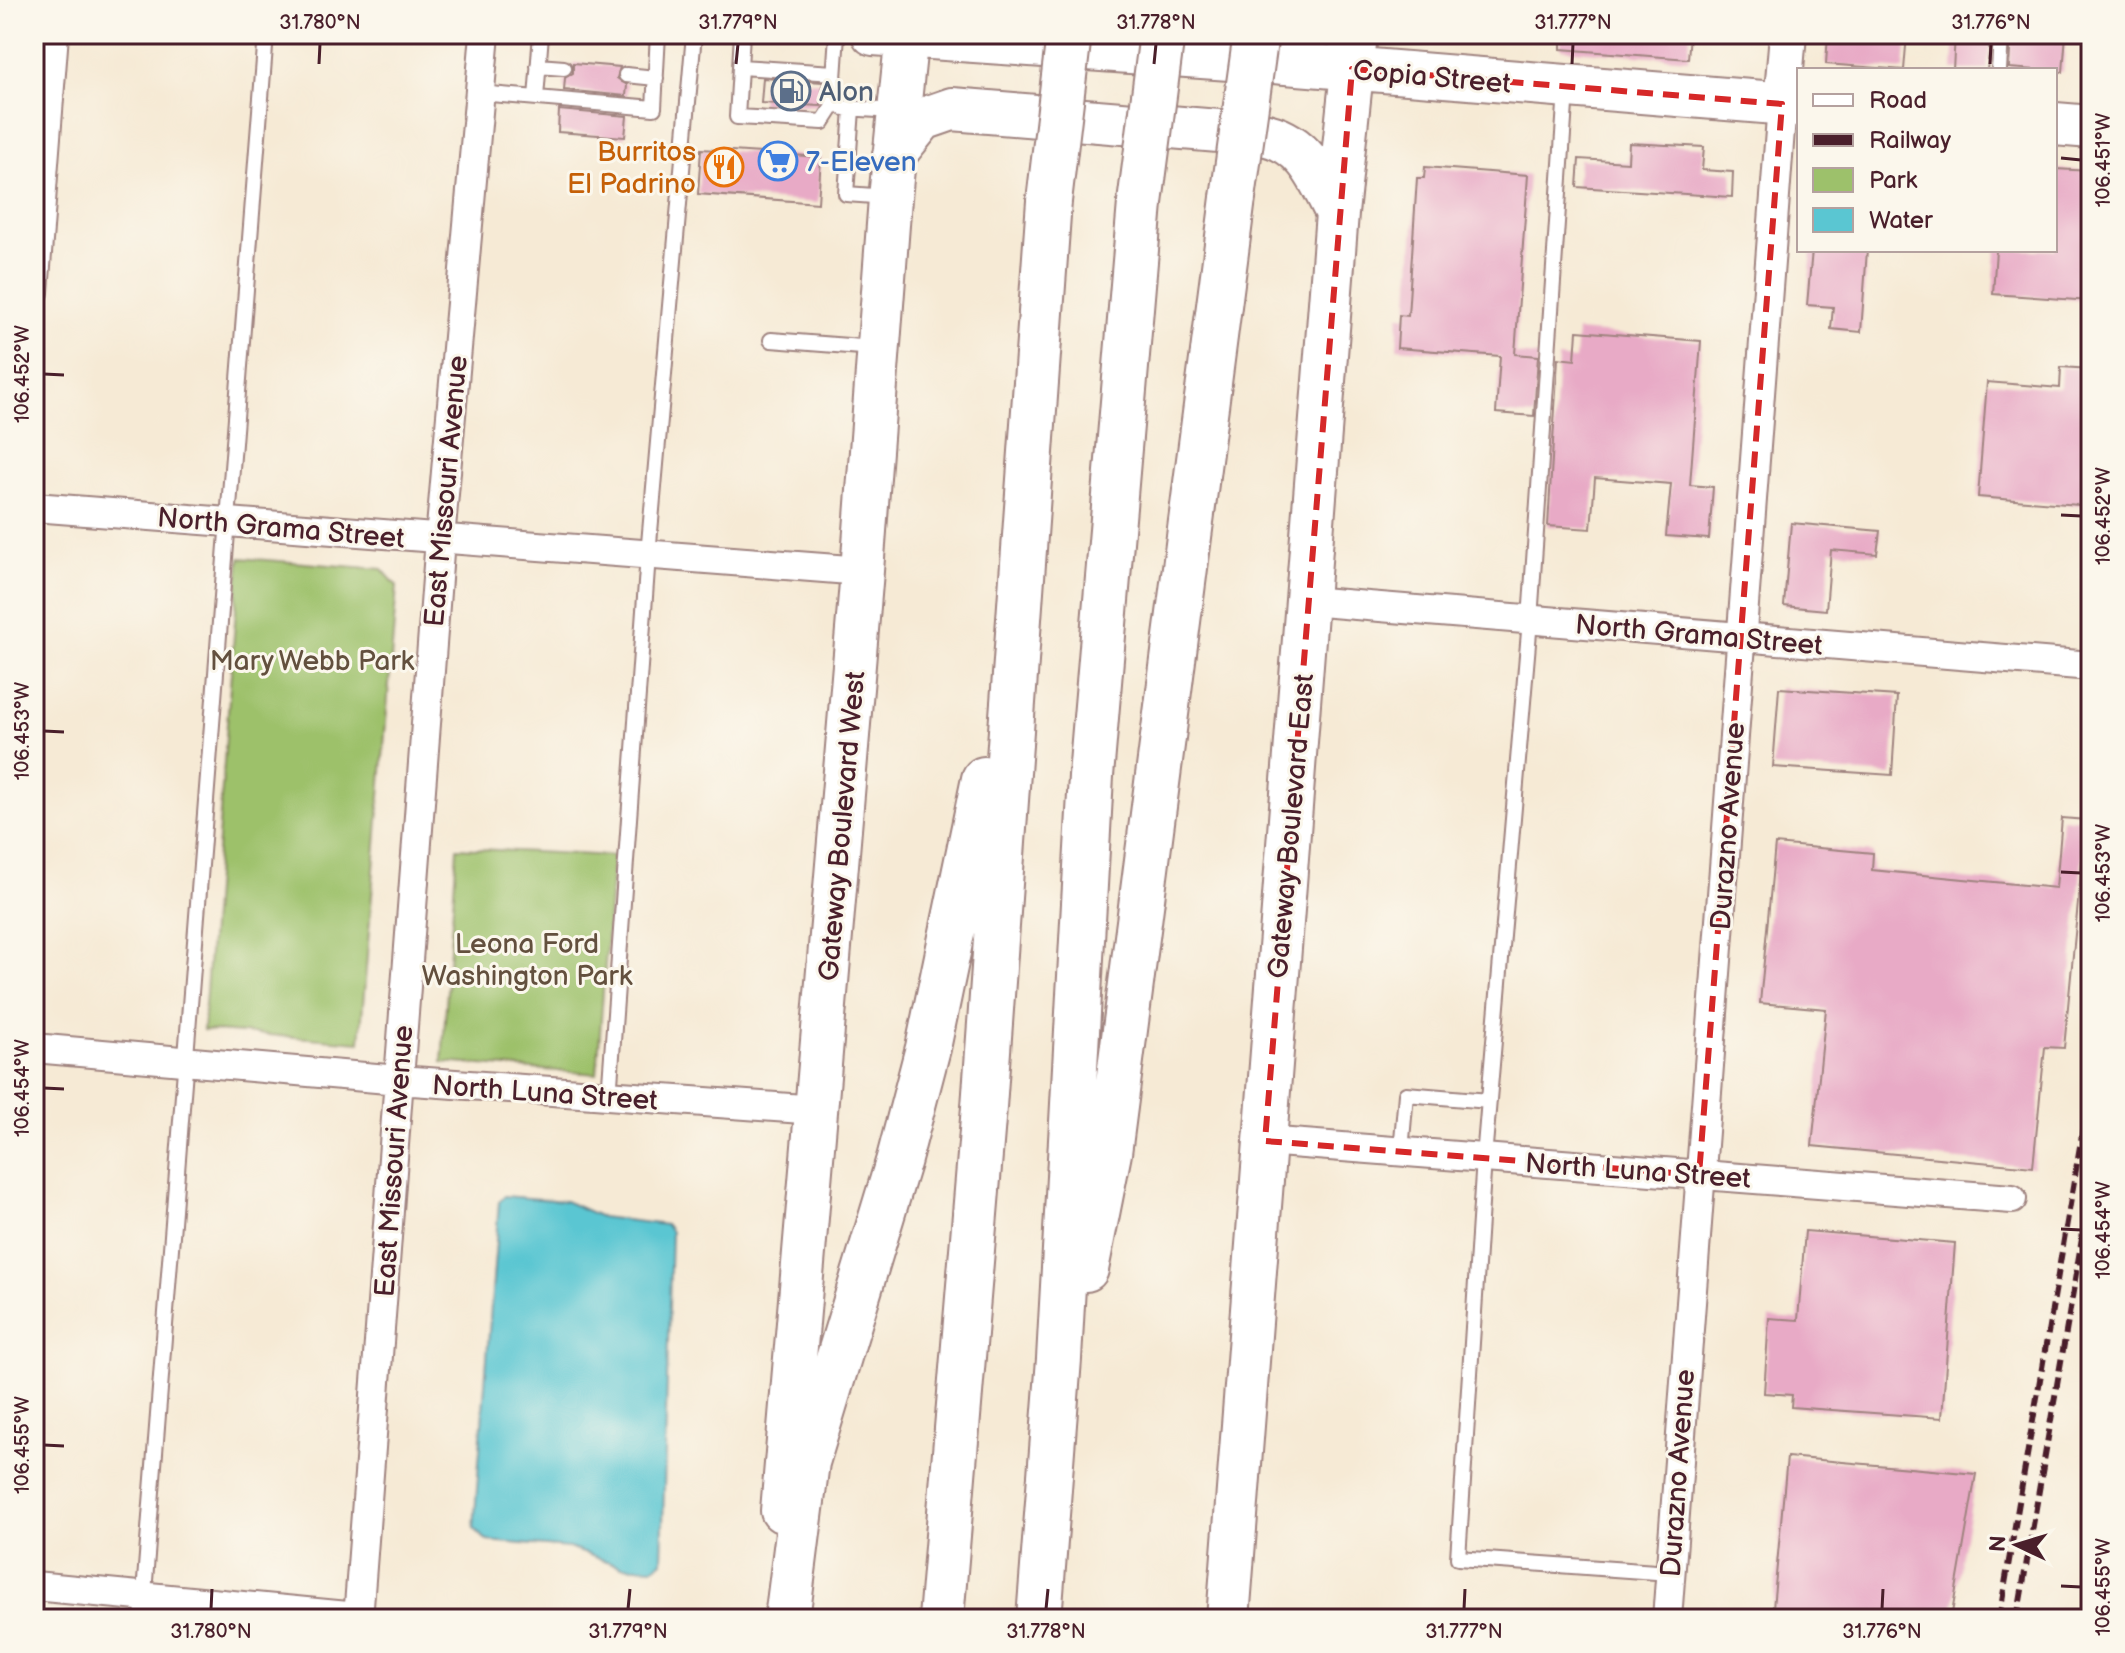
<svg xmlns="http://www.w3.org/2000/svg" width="2125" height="1653" viewBox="0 0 2125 1653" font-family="'Balsamiq Sans',sans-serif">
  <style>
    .green { fill: #9dc16b; stroke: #74704b; stroke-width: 2 }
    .water { fill: #5ac6d2; stroke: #52727e; stroke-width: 2 }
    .building { fill: #e8aac6 }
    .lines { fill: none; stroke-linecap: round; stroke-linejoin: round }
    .service-casing { stroke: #a08480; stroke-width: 18 }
    .minor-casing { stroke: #a08480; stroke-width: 32 }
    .tertiary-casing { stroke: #a08480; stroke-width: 40 }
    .secondary-casing { stroke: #a08480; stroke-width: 46 }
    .motorway-casing { stroke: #a08480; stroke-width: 48 }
    .service { stroke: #fff; stroke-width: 14 }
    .minor { stroke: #fff; stroke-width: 28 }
    .tertiary { stroke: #fff; stroke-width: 36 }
    .secondary { stroke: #fff; stroke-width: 42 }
    .motorway { stroke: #fff; stroke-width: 44 }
    .rail { stroke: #4a1f2b; stroke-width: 6; stroke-dasharray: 12 6; stroke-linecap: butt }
    .motorway-bridge-casing { stroke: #a08480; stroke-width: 48; stroke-linecap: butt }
    .motorway-bridge { stroke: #fff; stroke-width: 44 }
    .marked { fill: none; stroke: #d62828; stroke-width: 6; stroke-dasharray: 16 10; stroke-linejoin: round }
    .ticks { fill: none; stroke: #4a1f2b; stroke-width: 3 }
    .labels { text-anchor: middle; stroke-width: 6; stroke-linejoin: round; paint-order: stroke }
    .street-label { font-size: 28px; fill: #4a1f2b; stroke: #fbf7ec }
    .service-label { font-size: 28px; fill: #4e5e75; stroke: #fbf7ec; text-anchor: start }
    .food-label { font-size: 28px; fill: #c56008; stroke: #fbf7ec; text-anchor: end }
    .shop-label { font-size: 28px; fill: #366cbe; stroke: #fbf7ec; text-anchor: start }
    .park-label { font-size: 28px; fill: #63503e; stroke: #fbf7ec }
    .neatline { fill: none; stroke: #4a1f2b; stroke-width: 3 }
    .ticks-label { font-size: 20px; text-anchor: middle; fill: #4a1f2b }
  </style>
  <rect width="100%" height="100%" fill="#fbf7ec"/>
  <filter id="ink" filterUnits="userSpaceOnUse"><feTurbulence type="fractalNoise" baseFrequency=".0125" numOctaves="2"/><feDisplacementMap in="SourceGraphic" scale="16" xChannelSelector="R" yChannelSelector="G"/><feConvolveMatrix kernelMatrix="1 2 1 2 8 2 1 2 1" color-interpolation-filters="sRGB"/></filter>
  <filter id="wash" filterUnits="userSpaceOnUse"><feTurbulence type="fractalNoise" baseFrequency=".006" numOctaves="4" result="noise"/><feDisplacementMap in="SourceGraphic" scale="32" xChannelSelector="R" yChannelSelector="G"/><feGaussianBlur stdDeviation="1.8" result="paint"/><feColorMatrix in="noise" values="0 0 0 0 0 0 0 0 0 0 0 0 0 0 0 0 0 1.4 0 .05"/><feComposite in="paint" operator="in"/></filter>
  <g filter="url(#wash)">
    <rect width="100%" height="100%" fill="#f6ead5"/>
    <path class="green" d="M 240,558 L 382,569 L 397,586 L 360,1042 L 203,1030 Z
      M 457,848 L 613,856 L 597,1074 L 442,1062 Z"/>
    <path class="water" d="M 504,1196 L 565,1201 L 601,1217 L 666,1225 L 671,1232 L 662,1561 L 653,1568 L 621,1566 L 569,1548 L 487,1541 L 474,1528 L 499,1202 Z"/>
    <g id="blocks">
      <path class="building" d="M 1561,34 L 1690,34 L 1688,59 L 1561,49 Z
        M 1828,34 L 1907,34 L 1904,70 L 1826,64 Z
        M 1955,34 L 1991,34 L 1987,70 L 1953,70 Z
        M 2011,34 L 2066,34 L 2063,72 L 2009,68 Z
        M 573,63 L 620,67 L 617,78 L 627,85 L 626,96 L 564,90 L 565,78 L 573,73 Z
        M 763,78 L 823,82 L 821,106 L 761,103 Z
        M 559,110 L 627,116 L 625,137 L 558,132 Z
        M 1629,143 L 1704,147 L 1702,170 L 1733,172 L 1732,197 L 1577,187 L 1579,159 L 1628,162 Z
        M 701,149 L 821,157 L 818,203 L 698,194 Z
        M 1425,167 L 1528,175 L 1515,354 L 1538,356 L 1534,416 L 1496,413 L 1500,356 L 1397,348 L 1399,315 L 1408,316 L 1417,178 L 1424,178 Z
        M 2055,169 L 2091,171 L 2091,301 L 1993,294 L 1996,250 L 2055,250 Z
        M 1812,250 L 1867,250 L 1861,332 L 1831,329 L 1833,307 L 1807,305 Z
        M 1577,331 L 1701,341 L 1690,485 L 1713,487 L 1709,539 L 1666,536 L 1671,484 L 1595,478 L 1591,529 L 1548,526 L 1558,358 L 1575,360 Z
        M 2061,367 L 2091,369 L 2091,506 L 1978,497 L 1987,382 L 2060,388 Z
        M 1791,523 L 1880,531 L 1877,554 L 1831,550 L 1826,610 L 1784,606 Z
        M 1779,688 L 1897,696 L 1892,775 L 1773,767 Z
        M 2062,818 L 2086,820 L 2064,1048 L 2045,1047 L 2033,1167 L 1812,1146 L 1826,1009 L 1760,1003 L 1775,844 L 1873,853 L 1872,870 L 2056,888 Z
        M 1805,1231 L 1955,1243 L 1942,1418 L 1791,1407 L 1792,1395 L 1764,1393 L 1769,1318 L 1798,1320 Z
        M 1787,1457 L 1976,1474 L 1951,1619 L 1772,1619 Z"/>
    </g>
  </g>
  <g filter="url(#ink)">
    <use href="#blocks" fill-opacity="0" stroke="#a08480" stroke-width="2"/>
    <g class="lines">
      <defs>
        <path id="service" d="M 742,34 L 737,117 L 823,122 L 832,108 L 837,34
          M 538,66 L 564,68
          M 740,67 L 834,73
          M 1999,70 L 2001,34
          M 626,75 L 656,78
          M 1566,90 L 1530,620 L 1484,1158 L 1458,1558 L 1670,1573
          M 479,93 L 654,108 L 658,34
          M 536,98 L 541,34
          M 844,108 L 895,111
          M 852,109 L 846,194 L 888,197
          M 771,340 L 874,348
          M 609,1097 L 648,555 L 694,34
          M 1401,1151 L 1406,1094 L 1489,1101
          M 142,1619 L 266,34"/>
        <path id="minor" d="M 34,292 L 54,34
          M 34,507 L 862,571
          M 1308,601 L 2091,666
          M 34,1048 L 399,1080 L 817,1110
          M 1265,1141 L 2012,1199
          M 34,1586 L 358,1617
          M 358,1619 L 440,539 L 485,34
          M 1667,1619 L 1782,104"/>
        <path id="tertiary" d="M 1782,104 L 1788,34"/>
        <path id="secondary" d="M 873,34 L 1273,62 L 1799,105
          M 2055,124 L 2091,127
          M 894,155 L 923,119 L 952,109 L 1267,135 C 1307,145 1319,179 1337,213
          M 782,1511 L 862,571 L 890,198 L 907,34
          M 1228,1619 L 1337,213 L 1356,34"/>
        <path id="motorway" d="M 1086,1269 L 1109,1153 L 1233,198
          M 787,1619 L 807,1462 L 899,1159 L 928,1048 L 984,779
          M 941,1619 L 984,1107 L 1049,201
          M 1039,1619 L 1059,1359 L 1091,776 L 1140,203"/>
      </defs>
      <use href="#service" class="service-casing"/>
      <use href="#minor" class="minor-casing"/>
      <use href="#tertiary" class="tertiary-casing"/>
      <use href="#secondary" class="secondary-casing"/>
      <use href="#motorway" class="motorway-casing"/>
      <use href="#service" class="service"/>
      <use href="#minor" class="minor"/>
      <use href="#tertiary" class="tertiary"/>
      <use href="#secondary" class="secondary"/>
      <use href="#motorway" class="motorway"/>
      <path class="rail" d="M 1999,1619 L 2091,1082
        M 2017,1619 L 2091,1186"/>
      <defs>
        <path id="motorway-bridge" d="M 1233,198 L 1256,34
          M 1049,201 L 1069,34
          M 1140,203 L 1162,34"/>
      </defs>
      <use href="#motorway-bridge" class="motorway-bridge-casing"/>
      <use href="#motorway-bridge" class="motorway-bridge"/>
    </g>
  </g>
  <path class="marked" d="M 1352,69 L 1782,104 L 1699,1175 L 1265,1141 Z"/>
  <path class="ticks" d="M 319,64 L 320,44M 736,64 L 738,44M 1154,64 L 1156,44M 1572,64 L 1573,44M 1990,64 L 1991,44M 2061,158 L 2081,160M 44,374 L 64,375M 2061,515 L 2081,516M 44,731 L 64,732M 2061,872 L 2081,873M 44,1088 L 64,1089M 2061,1229 L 2081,1230M 44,1445 L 64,1446M 2061,1586 L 2081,1587M 211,1609 L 212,1589M 628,1609 L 630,1589M 1046,1609 L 1048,1589M 1464,1609 L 1465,1589M 1882,1609 L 1883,1589"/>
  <defs>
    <symbol id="fuel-ring" viewBox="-11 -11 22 22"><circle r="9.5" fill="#fbf7ec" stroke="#5c6f8a" stroke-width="1.5"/><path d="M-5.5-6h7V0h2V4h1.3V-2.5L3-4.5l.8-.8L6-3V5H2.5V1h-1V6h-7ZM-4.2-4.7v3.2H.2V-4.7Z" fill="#5c6f8a"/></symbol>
    <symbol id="supermarket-ring" viewBox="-11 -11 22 22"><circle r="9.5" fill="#fbf7ec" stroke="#3f7fe0" stroke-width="1.5"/><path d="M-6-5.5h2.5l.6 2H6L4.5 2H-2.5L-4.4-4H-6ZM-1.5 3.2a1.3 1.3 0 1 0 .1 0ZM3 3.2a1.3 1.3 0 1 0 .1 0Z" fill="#3f7fe0"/></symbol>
    <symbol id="restaurant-ring" viewBox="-11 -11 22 22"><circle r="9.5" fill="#fbf7ec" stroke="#e8710a" stroke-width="1.5"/><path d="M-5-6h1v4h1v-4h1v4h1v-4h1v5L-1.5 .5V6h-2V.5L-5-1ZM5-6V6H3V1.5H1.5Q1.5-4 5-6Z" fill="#e8710a"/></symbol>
  </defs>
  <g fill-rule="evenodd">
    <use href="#fuel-ring" x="769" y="69" width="44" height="44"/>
    <use href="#supermarket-ring" x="756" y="139" width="44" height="44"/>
    <use href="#restaurant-ring" x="702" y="145" width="44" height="44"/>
  </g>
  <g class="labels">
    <g class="street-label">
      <text transform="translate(1432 76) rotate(5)" y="10">Copia Street</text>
      <text transform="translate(445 491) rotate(-85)" y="10">East Missouri Avenue</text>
      <text transform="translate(281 527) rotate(5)" y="10">North Grama Street</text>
      <text transform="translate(1699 634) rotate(5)" y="10">North Grama Street</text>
      <text transform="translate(841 826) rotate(-85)" y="10">Gateway Boulevard West</text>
      <text transform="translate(1290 826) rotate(-85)" y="10">Gateway Boulevard East</text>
      <text transform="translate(1727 826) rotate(-86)" y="10">Durazno Avenue</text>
      <text transform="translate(545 1092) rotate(4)" y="10">North Luna Street</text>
      <text transform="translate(393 1161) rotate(-86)" y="10">East Missouri Avenue</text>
      <text transform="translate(1638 1170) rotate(4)" y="10">North Luna Street</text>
      <text transform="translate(1677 1473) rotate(-86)" y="10">Durazno Avenue</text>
    </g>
    <g class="service-label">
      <text x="819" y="101">Alon</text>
    </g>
    <g class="food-label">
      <text x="696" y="161">Burritos<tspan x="696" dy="32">El Padrino</tspan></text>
    </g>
    <g class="shop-label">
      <text x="806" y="171">7-Eleven</text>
    </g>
    <g class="park-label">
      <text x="312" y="670">Mary Webb Park</text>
      <text x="527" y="953">Leona Ford<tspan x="527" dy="32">Washington Park</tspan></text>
    </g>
  </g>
  <rect width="2125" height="1653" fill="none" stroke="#fbf7ec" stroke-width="88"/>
  <rect x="1797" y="68" width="260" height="184" fill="#fbf7ec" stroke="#b4a19f" stroke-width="2"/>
  <rect x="1813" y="94" width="40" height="12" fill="#ffffff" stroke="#b4a19f" stroke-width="2"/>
  <text x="1869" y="108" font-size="24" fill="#4a1f2b">Road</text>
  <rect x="1813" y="134" width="40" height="12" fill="#4a1f2b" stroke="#b4a19f" stroke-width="2"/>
  <text x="1869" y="148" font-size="24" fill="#4a1f2b">Railway</text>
  <rect x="1813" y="168" width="40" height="24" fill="#9dc16b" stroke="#b4a19f" stroke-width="2"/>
  <text x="1869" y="188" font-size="24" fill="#4a1f2b">Park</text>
  <rect x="1813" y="208" width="40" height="24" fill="#5ac6d2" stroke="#b4a19f" stroke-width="2"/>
  <text x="1869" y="228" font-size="24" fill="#4a1f2b">Water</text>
  <g transform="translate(2017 1545) rotate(274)" stroke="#fbf7ec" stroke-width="6" paint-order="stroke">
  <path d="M0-6L14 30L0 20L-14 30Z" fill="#4a1f2b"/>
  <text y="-12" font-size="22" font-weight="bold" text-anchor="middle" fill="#4a1f2b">N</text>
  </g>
  <rect x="44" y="44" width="2037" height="1565" class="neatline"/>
  <g class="ticks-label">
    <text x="320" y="29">31.780°N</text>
    <text x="738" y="29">31.779°N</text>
    <text x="1156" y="29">31.778°N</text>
    <text x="1573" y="29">31.777°N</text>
    <text x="1991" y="29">31.776°N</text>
    <text transform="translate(2103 160) rotate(-90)" y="7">106.451°W</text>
    <text transform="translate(22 374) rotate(-90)" y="7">106.452°W</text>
    <text transform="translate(2103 516) rotate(-90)" y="7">106.452°W</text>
    <text transform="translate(22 731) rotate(-90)" y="7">106.453°W</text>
    <text transform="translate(2103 873) rotate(-90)" y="7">106.453°W</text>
    <text transform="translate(22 1088) rotate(-90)" y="7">106.454°W</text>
    <text transform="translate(2103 1230) rotate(-90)" y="7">106.454°W</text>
    <text transform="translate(22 1445) rotate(-90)" y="7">106.455°W</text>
    <text transform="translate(2103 1587) rotate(-90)" y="7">106.455°W</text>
    <text x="211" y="1638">31.780°N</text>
    <text x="628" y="1638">31.779°N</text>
    <text x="1046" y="1638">31.778°N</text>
    <text x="1464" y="1638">31.777°N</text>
    <text x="1882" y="1638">31.776°N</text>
  </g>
</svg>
